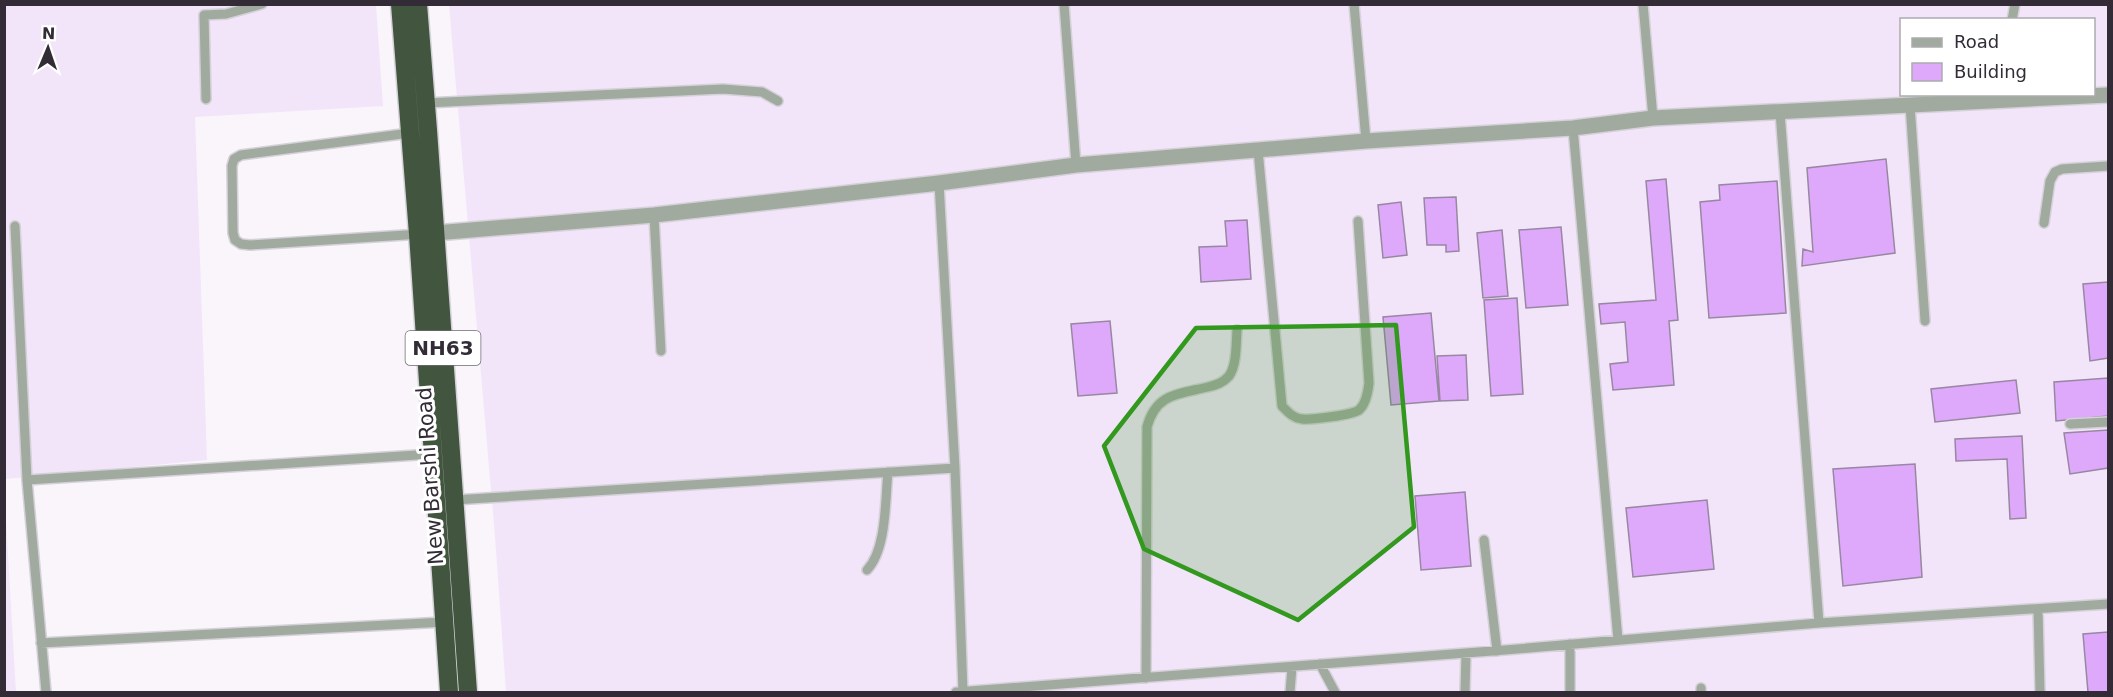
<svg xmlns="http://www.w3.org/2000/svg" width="2113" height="697" viewBox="0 0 2113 697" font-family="'DejaVu Sans',sans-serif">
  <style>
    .built { fill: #f2e5fa; fill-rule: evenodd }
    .building { fill: #dea9fb; stroke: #9887a1; stroke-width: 1.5 }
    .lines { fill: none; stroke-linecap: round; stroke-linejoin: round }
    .lane-casing { stroke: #d5d1d8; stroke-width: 12 }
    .street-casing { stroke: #d5d1d8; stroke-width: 18 }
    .highway-casing { stroke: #d5d1d8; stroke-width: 21 }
    .lane { stroke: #a1aa9f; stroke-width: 9 }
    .street { stroke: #a1aa9f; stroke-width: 15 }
    .highway { stroke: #42553f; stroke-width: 18 }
    .marked { fill: #32981e; fill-opacity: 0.2; stroke: #32981e; stroke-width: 4.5; stroke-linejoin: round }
    .labels { text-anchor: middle; stroke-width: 6; stroke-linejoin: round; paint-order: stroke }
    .shield { fill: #fff; stroke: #706b73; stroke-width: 1.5 }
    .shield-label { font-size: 20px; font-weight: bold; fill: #332c37 }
    .street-label { font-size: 21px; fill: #332c37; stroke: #fff }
  </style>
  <rect width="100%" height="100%" fill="#f9f5fb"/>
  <path class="built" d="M 5,5 L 376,5 L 383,106 L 195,117 L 207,460 L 5,479 Z
    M 449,5 L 2108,5 L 2108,692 L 506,692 L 495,536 ZM 1902,20 L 2094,20 L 2094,94 L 1902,94 Z
    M 5,503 L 16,692 L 5,692 Z"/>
  <path class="building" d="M 1886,159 L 1895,253 L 1802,266 L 1803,249 L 1813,252 L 1807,168 Z
    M 1666,179 L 1678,320 L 1669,321 L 1674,385 L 1613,390 L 1610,364 L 1628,362 L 1625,322 L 1601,324 L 1599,304 L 1656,300 L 1646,181 Z
    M 1777,181 L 1786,313 L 1709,318 L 1700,202 L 1720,200 L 1719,185 Z
    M 1456,197 L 1459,251 L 1446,252 L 1446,245 L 1427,245 L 1424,198 Z
    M 1401,202 L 1407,255 L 1383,258 L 1378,205 Z
    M 1247,220 L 1251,279 L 1201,282 L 1199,247 L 1227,246 L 1225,221 Z
    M 1561,227 L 1568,305 L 1526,308 L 1519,230 Z
    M 1502,230 L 1508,296 L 1483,298 L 1477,233 Z
    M 2108,282 L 2108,358 L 2090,361 L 2083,284 Z
    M 1517,298 L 1523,394 L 1491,396 L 1484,300 Z
    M 1431,313 L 1439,401 L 1391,405 L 1383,317 Z
    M 1110,321 L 1117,393 L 1078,396 L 1071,324 Z
    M 1466,355 L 1468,400 L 1440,401 L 1437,356 Z
    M 2108,378 L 2108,416 L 2056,421 L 2054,382 Z
    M 2016,380 L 2020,413 L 1935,422 L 1931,389 Z
    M 2108,430 L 2108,468 L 2070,474 L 2064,433 Z
    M 2022,436 L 2026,518 L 2010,519 L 2007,459 L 1956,461 L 1955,439 Z
    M 1915,464 L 1922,577 L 1843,586 L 1833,469 Z
    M 1465,492 L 1471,566 L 1421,570 L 1415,496 Z
    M 1707,500 L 1714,569 L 1633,577 L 1626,508 Z
    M 2108,632 L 2108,692 L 2088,692 L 2083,634 Z"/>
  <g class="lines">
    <defs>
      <path id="lane" d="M 1064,4 L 1076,165
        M 1354,4 L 1366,141
        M 1643,4 L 1653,118
        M 2012,20 L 2015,4
        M 206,99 L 204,15 L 226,14 L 262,4
        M 426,103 L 723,89 L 762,92 L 778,101
        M 1910,105 L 1925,321
        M 1780,112 L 1819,623
        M 1573,128 L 1618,640
        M 410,133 L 241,155 L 234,159 L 232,166 L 233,233 L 235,240 L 241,244 L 250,245 L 421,234
        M 1258,150 L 1282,406 C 1288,412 1293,418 1302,419 C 1311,420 1352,415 1359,410 C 1366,404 1368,392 1369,383 L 1358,221
        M 939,183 L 955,468 L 963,692
        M 654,215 L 661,351
        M 2044,223 L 2050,181 L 2055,172 L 2062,169 L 2108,166
        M 15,226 L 27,480 L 46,692
        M 2070,424 L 2108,422
        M 27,480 L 433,454
        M 454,500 L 955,468
        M 1484,540 L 1497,651
        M 867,570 C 887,549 885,500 888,472
        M 2038,609 L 2040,692
        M 41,643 L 445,622
        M 1320,664 L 1335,692
        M 1146,678 L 1147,427 C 1156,393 1179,394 1208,387 C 1216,385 1223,383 1229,376 C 1237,365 1236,343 1237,330
        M 1701,688 L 1701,692
        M 956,692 L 1505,650 L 1819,623 L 2108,604
        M 1290,692 L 1292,667
        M 1465,692 L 1466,653
        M 1570,692 L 1570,644"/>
      <path id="street" d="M 435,233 L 654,215 L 939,183 L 1076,165 L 1366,141 L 1573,128 L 1653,118 L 2108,95"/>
      <path id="highway" d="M 400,4 L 418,234 L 449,692
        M 418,4 L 428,130 L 468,692"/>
    </defs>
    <use href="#lane" class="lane-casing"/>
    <use href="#street" class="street-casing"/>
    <use href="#highway" class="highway-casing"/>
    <use href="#lane" class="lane"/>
    <use href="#street" class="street"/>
    <use href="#highway" class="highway"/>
  </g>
  <path class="marked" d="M 1396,325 L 1414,527 L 1298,620 L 1144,549 L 1104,446 L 1196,328 Z"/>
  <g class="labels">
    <rect class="shield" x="405.5" y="331" width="75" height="34" rx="4.5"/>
    <g class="shield-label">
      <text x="443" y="355">NH63</text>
    </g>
    <g class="street-label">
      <text transform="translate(430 476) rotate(-94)" y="7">New Barshi Road</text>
    </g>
  </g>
  <rect width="2113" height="697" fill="none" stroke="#332c37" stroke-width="12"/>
  <rect x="1900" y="18" width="195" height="78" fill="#ffffff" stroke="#adabaf" stroke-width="1.5"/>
  <rect x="1912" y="38" width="30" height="9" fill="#a1aa9f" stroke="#adabaf" stroke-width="1.5"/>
  <text x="1954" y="48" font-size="18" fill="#332c37">Road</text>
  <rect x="1912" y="63" width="30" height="18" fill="#dea9fb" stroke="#adabaf" stroke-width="1.5"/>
  <text x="1954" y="78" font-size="18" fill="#332c37">Building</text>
  <g transform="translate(48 48) rotate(2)" stroke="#ffffff" stroke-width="4.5" paint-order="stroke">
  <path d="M0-4.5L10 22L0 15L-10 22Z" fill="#332c37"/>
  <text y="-9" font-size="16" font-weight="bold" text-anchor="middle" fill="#332c37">N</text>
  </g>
</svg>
